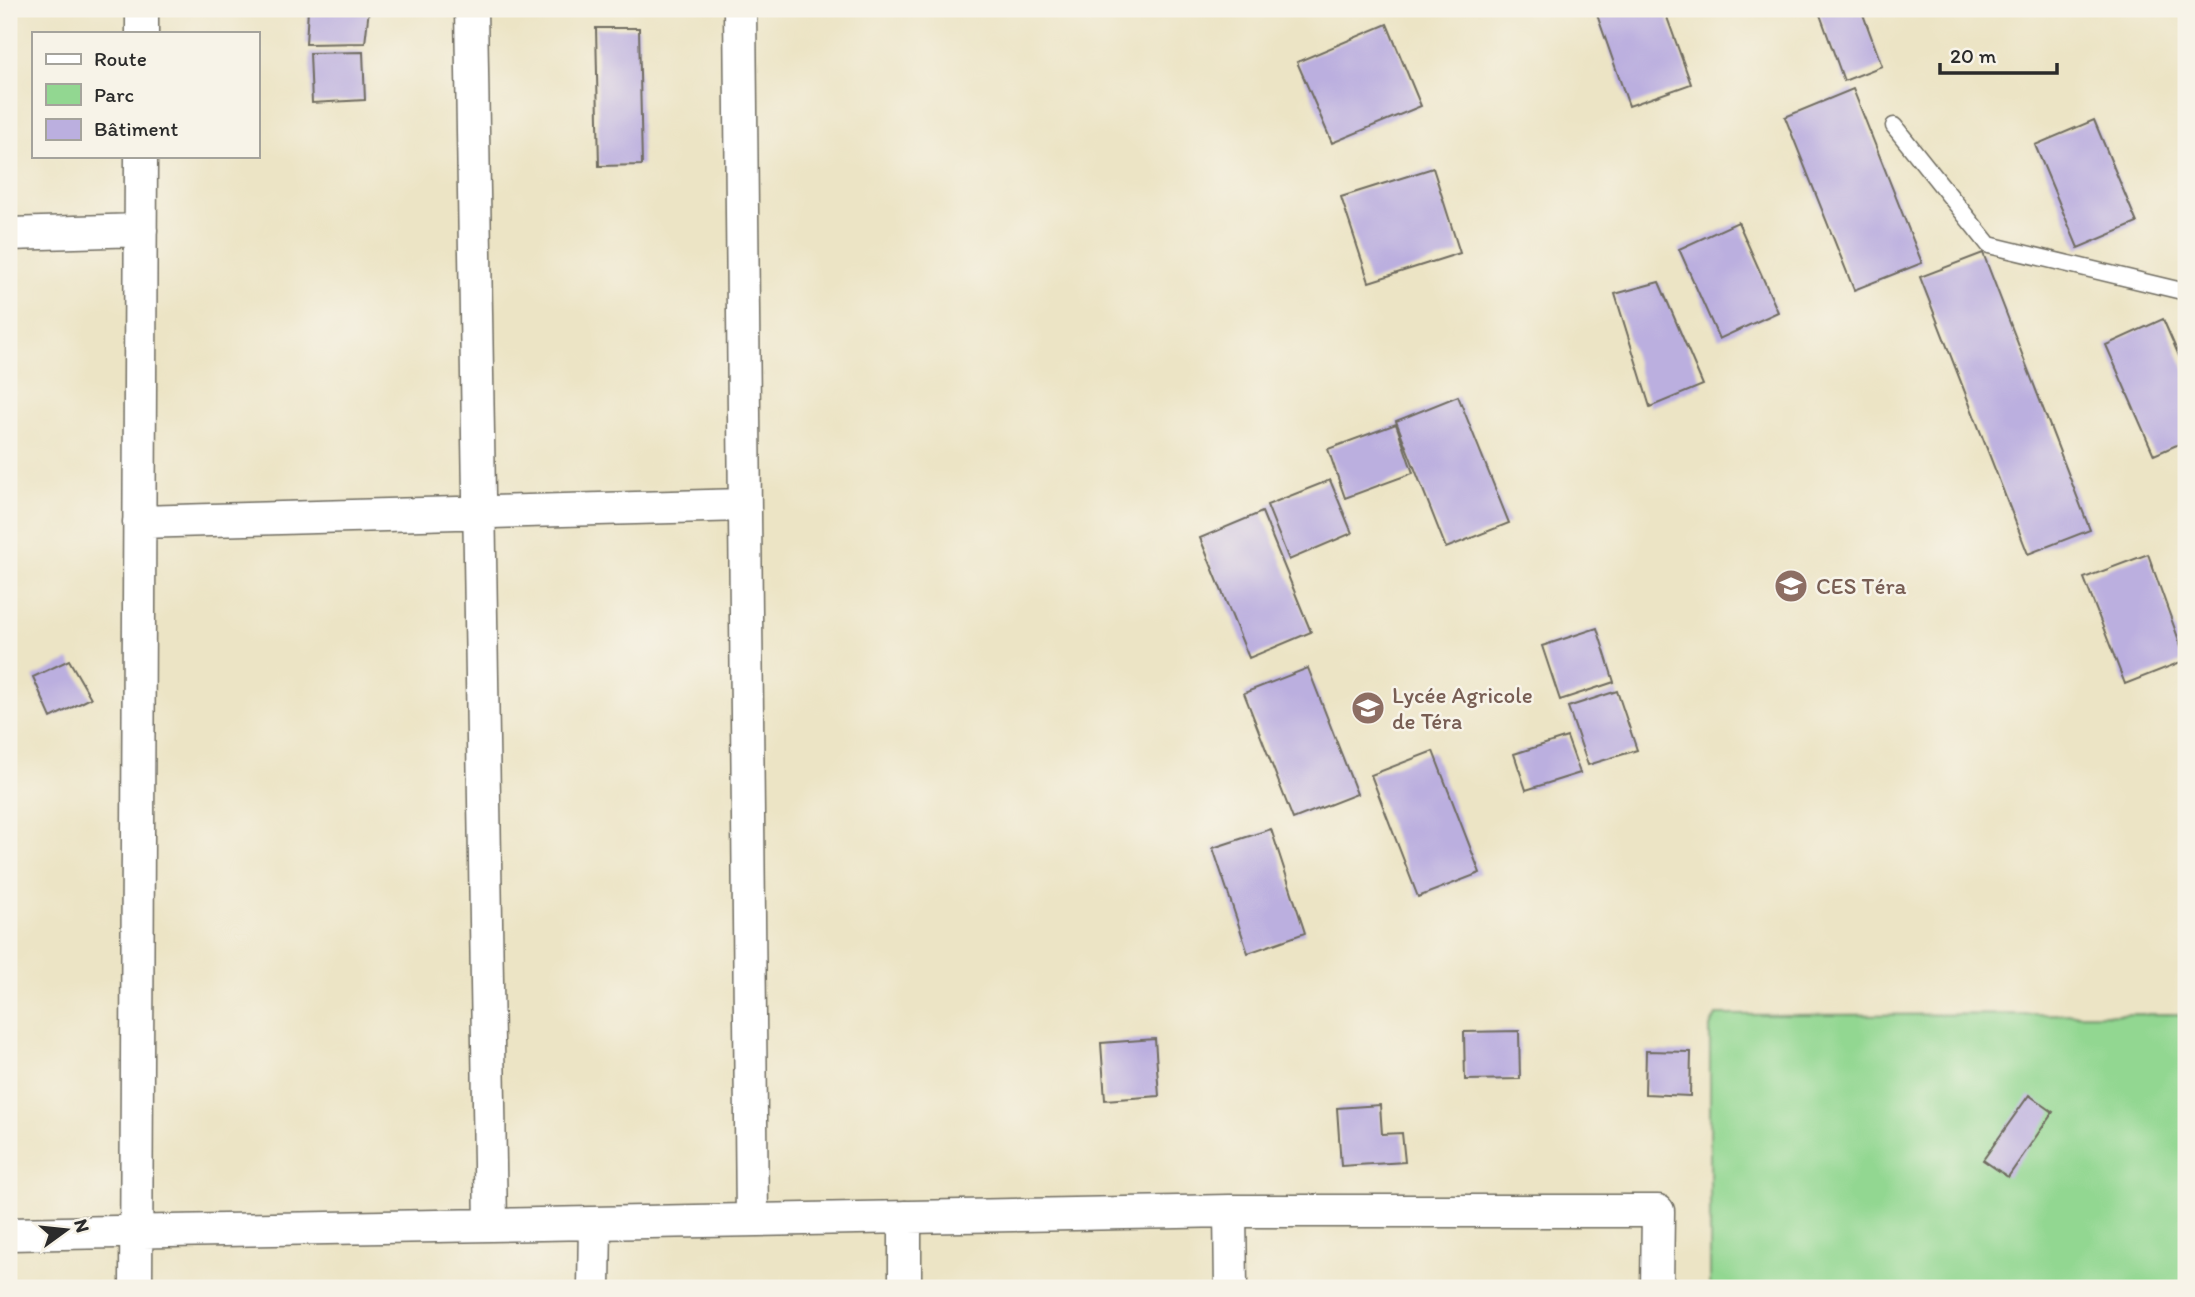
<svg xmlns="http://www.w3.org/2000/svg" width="2195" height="1297" viewBox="0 0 2195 1297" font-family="Itim,sans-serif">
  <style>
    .green { fill: #92d791; stroke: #5e815e; stroke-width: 2 }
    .building { fill: #bbafdf }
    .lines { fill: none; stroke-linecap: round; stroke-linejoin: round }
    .service-casing { stroke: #6f6c61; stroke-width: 19 }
    .minor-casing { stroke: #6f6c61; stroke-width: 35 }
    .service { stroke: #fff; stroke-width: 16 }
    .minor { stroke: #fff; stroke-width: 32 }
    .labels { text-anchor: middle; stroke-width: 5; stroke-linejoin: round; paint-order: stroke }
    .education-label { font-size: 23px; fill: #785e54; stroke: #f7f3e8; text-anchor: start }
  </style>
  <rect width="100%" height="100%" fill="#f7f3e8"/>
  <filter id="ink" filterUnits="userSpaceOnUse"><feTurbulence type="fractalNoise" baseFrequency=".0143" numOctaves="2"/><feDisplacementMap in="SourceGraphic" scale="14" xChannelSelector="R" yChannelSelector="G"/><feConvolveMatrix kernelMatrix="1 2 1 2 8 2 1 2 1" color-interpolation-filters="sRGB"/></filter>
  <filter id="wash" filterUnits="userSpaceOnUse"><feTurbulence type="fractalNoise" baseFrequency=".00686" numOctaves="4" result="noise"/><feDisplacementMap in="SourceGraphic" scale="28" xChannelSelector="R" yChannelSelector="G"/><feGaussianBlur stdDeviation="1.57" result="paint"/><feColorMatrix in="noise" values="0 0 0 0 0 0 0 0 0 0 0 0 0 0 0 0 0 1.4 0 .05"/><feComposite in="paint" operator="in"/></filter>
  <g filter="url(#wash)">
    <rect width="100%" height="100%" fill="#ece4c5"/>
    <path class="green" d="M 2186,1014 L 2186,1288 L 1710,1288 L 1710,1027 L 1716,1015 Z"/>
    <g id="blocks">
      <path class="building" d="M 308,9 L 369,9 L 365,43 L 306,44 Z
        M 1595,9 L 1664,9 L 1691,84 L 1629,106 Z
        M 1818,9 L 1861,9 L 1882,66 L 1844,81 Z
        M 1387,24 L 1421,106 L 1332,143 L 1297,62 Z
        M 596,28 L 639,28 L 642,165 L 599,166 Z
        M 363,52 L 365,100 L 312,103 L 310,53 Z
        M 1853,89 L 1922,263 L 1854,290 L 1785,117 Z
        M 2094,120 L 2137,223 L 2078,248 L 2035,145 Z
        M 1433,168 L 1460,253 L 1369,282 L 1341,197 Z
        M 1738,222 L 1778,312 L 1719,339 L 1679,249 Z
        M 1983,253 L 2090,530 L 2028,554 L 1920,277 Z
        M 1659,282 L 1703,385 L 1650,407 L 1615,294 Z
        M 2163,319 L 2186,372 L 2186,441 L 2154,455 L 2106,345 Z
        M 1458,396 L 1509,523 L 1446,548 L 1396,421 Z
        M 1396,424 L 1413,473 L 1345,498 L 1328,449 Z
        M 1330,480 L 1352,533 L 1289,560 L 1267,505 Z
        M 1262,512 L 1311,632 L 1249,658 L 1200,538 Z
        M 2148,554 L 2186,660 L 2125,684 L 2084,578 Z
        M 1597,628 L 1614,682 L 1560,700 L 1542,646 Z
        M 69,660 L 91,698 L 51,718 L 33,677 Z
        M 1308,668 L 1357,794 L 1293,819 L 1244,693 Z
        M 1617,691 L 1637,750 L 1588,765 L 1568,707 Z
        M 1567,737 L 1580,773 L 1526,790 L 1514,754 Z
        M 1433,751 L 1480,873 L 1418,897 L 1371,775 Z
        M 1271,829 L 1305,933 L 1248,953 L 1213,848 Z
        M 1519,1031 L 1520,1079 L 1465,1080 L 1464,1032 Z
        M 1155,1039 L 1159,1096 L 1105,1100 L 1101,1043 Z
        M 1646,1051 L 1691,1052 L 1690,1096 L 1645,1094 Z
        M 2029,1095 L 2053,1112 L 2008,1177 L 1983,1160 Z
        M 1380,1105 L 1382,1134 L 1402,1133 L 1405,1162 L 1341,1166 L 1337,1108 Z"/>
    </g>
  </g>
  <g filter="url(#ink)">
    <use href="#blocks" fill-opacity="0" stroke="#6f6c61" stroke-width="2"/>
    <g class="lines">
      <defs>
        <path id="service" d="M 1894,126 L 1989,245 L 2186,292"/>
        <path id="minor" d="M 471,9 L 491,1225
          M 740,9 L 752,1220
          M 142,33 L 142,9
          M 9,234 L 141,230
          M 139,522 L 744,505
          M 1230,1211 L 1231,1288
          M 905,1217 L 905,1288
          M 9,1234 L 1230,1211 L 1658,1211 L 1657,1288
          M 136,1288 L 141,156
          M 594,1288 L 595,1223"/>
      </defs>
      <use href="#service" class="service-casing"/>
      <use href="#minor" class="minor-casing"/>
      <use href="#service" class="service"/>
      <use href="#minor" class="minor"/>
    </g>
  </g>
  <defs>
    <symbol id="school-disc" viewBox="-11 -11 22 22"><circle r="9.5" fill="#8d6e63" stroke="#f7f3e8"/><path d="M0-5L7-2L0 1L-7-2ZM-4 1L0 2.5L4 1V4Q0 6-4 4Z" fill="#fff"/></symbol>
    <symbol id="university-disc" viewBox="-11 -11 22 22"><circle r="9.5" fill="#8d6e63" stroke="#f7f3e8"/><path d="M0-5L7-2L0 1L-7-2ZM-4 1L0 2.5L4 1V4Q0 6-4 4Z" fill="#fff"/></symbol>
  </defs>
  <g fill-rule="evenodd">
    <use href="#school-disc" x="1772" y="567" width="38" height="38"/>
    <use href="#university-disc" x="1349" y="689" width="38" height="38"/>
  </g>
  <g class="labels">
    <g class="education-label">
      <text x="1816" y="594">CES Téra</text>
      <text x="1392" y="703">Lycée Agricole<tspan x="1392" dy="26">de Téra</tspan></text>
    </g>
  </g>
  <rect width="2195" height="1297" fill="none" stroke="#f7f3e8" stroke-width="35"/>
  <rect x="32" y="32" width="228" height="126" fill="#f7f3e8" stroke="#a5a39c" stroke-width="2"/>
  <rect x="46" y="54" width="35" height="10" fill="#ffffff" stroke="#a5a39c" stroke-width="2"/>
  <text x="94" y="66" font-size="21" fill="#2b2b2b">Route</text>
  <rect x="46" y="84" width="35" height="21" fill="#92d791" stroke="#a5a39c" stroke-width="2"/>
  <text x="94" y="102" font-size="21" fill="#2b2b2b">Parc</text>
  <rect x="46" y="119" width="35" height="21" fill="#bbafdf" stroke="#a5a39c" stroke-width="2"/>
  <text x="94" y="136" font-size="21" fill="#2b2b2b">Bâtiment</text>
  <g transform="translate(66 1230) rotate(75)" stroke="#f7f3e8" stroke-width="5" paint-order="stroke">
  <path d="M0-5L12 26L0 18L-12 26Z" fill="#2b2b2b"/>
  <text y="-10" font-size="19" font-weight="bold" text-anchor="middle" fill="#2b2b2b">N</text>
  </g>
  <path d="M1940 63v10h117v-10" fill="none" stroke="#2b2b2b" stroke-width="3.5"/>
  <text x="1950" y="63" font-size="21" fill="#2b2b2b" stroke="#f7f3e8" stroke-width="5" paint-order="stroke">20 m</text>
</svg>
